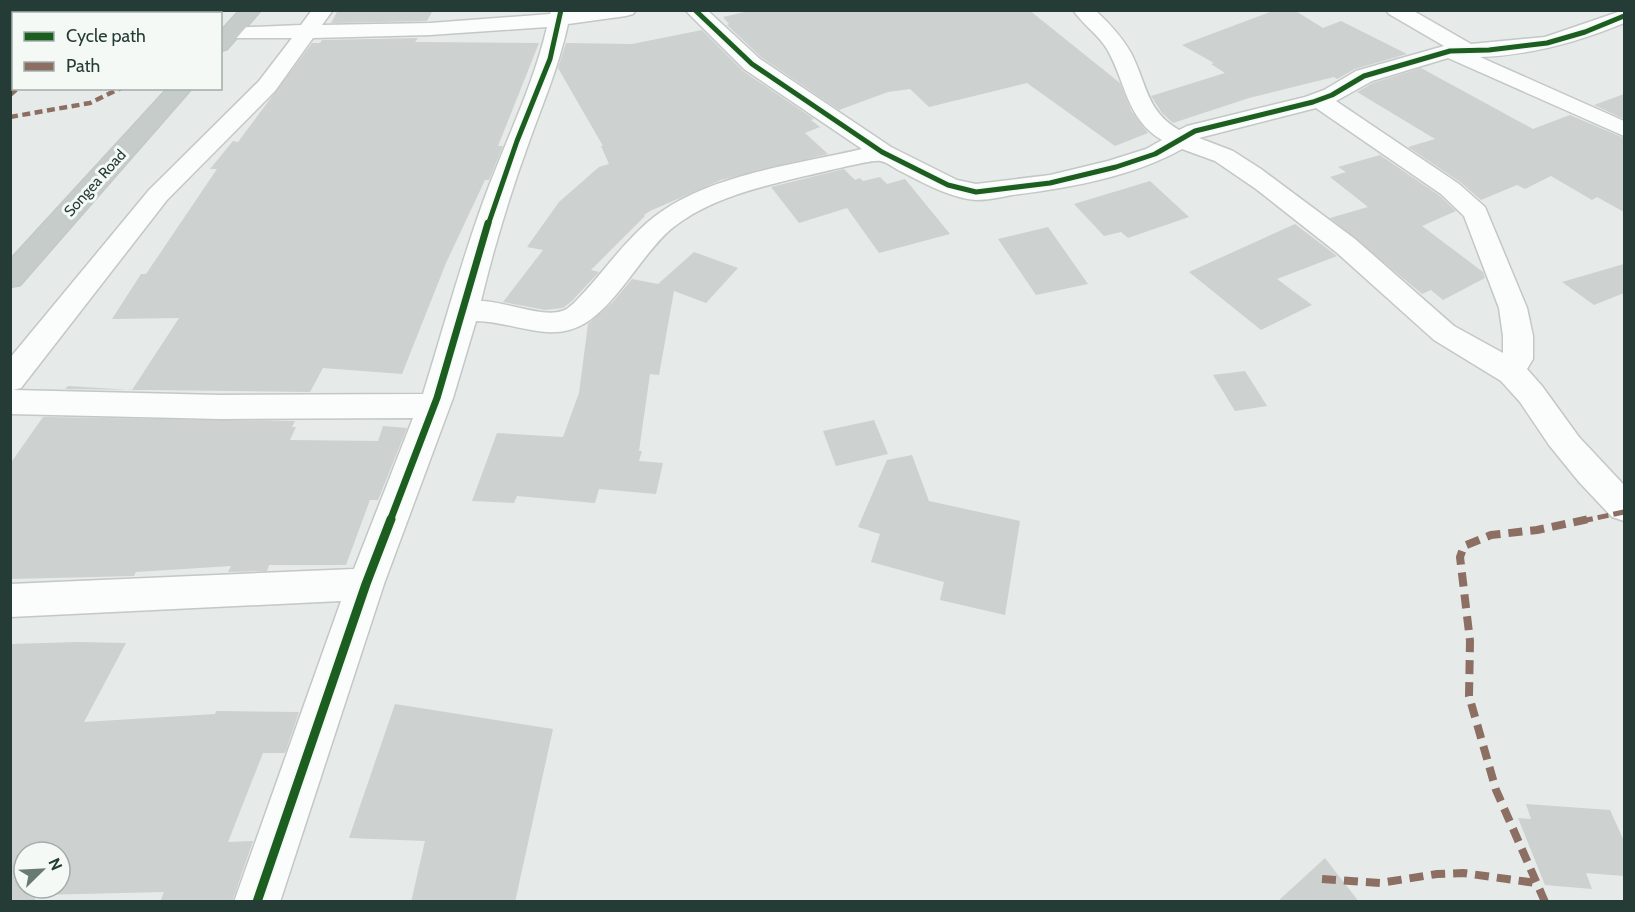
<svg xmlns="http://www.w3.org/2000/svg" width="1635" height="912" viewBox="0 0 1635 912" font-family="Cabin,sans-serif">
  <style>
    .built { fill: #d4dbd8 }
    .building { fill: #cdd1cf; fill-rule: evenodd }
    .lines { fill: none; stroke-linecap: round; stroke-linejoin: round }
    .minor-casing { stroke: #c3c7c5; stroke-width: 3 }
    .trunk-casing { stroke: #c2c9c7; stroke-width: 3 }
    .minor { fill: #fbfcfc; fill-rule: evenodd }
    .trunk { fill: #c6ccca; fill-rule: evenodd }
    .quiet-far2 { stroke: #8d6e63; stroke-width: 4.5; stroke-dasharray: 8 4.5; stroke-linecap: butt }
    .quiet-far1 { stroke: #8d6e63; stroke-width: 5; stroke-dasharray: 11 5; stroke-linecap: butt }
    .quiet { stroke: #8d6e63; stroke-width: 8; stroke-dasharray: 14 8; stroke-linecap: butt }
    .cycleway-far2-casing { stroke: #f4f9f6; stroke-width: 8 }
    .cycleway-far1-casing { stroke: #f4f9f6; stroke-width: 10 }
    .cycleway-casing { stroke: #f4f9f6; stroke-width: 13 }
    .cycleway-far2 { stroke: #1b5e20; stroke-width: 5 }
    .cycleway-far1 { stroke: #1b5e20; stroke-width: 7 }
    .cycleway { stroke: #1b5e20; stroke-width: 9 }
    .labels { text-anchor: middle; stroke-width: 6; stroke-linejoin: round; paint-order: stroke }
    .far-street-label { font-size: 15px; fill: #253c36; stroke: #f4f9f6 }
  </style>
  <rect width="100%" height="100%" fill="#e6eae8"/>
  <path class="built" d="M 11,10 L 87,10 L 87,11 L 84,14 L 14,14 L 14,79 L 11,81 Z"/>
  <path class="building" d="M 338,10 L 433,10 L 427,21 L 331,23 Z
    M 753,10 L 1029,10 L 1120,83 L 1132,112 L 1148,133 L 1115,146 L 1027,83 L 929,107 L 910,89 L 888,92 L 839,110 L 761,57 L 727,25 L 729,24 L 723,17 Z
    M 1275,10 L 1294,10 L 1323,28 L 1341,21 L 1407,54 L 1355,69 L 1337,79 L 1334,77 L 1249,98 L 1173,123 L 1162,113 L 1151,96 L 1225,73 L 1211,64 L 1214,63 L 1182,45 Z
    M 702,30 L 743,71 L 814,119 L 811,120 L 820,127 L 805,133 L 828,154 L 721,180 L 650,211 L 644,215 L 645,216 L 591,270 L 599,272 L 572,301 L 563,308 L 545,310 L 503,302 L 543,250 L 527,247 L 559,202 L 599,167 L 609,164 L 601,146 L 603,146 L 558,68 L 566,43 L 632,44 Z
    M 418,38 L 415,42 L 539,43 L 498,146 L 503,146 L 489,180 L 485,180 L 446,263 L 402,374 L 323,368 L 310,392 L 65,389 L 68,386 L 132,390 L 179,318 L 112,319 L 141,274 L 146,274 L 217,169 L 210,169 L 233,141 L 238,142 L 312,43 L 320,43 L 322,40 Z
    M 1421,68 L 1533,129 L 1570,115 L 1624,138 L 1624,212 L 1597,197 L 1592,200 L 1551,176 L 1525,189 L 1517,185 L 1481,200 L 1460,182 L 1408,147 L 1435,139 L 1357,92 L 1373,83 Z
    M 1624,94 L 1624,119 L 1594,105 Z
    M 1380,155 L 1440,196 L 1456,211 L 1422,226 L 1483,272 L 1485,278 L 1443,300 L 1431,290 L 1422,294 L 1330,218 L 1368,207 L 1330,177 L 1346,172 L 1338,167 Z
    M 844,169 L 855,180 L 860,178 L 863,181 L 880,177 L 887,184 L 905,179 L 950,234 L 879,253 L 847,208 L 799,223 L 771,187 Z
    M 1150,181 L 1189,217 L 1128,238 L 1121,232 L 1104,236 L 1074,204 Z
    M 1295,224 L 1337,256 L 1277,279 L 1312,305 L 1261,330 L 1189,272 Z
    M 1048,227 L 1088,284 L 1036,295 L 998,239 Z
    M 694,252 L 738,268 L 706,303 L 674,291 L 659,375 L 650,374 L 639,451 L 642,451 L 639,461 L 663,463 L 656,494 L 599,489 L 595,503 L 517,496 L 514,503 L 472,501 L 497,433 L 563,437 L 579,393 L 588,324 L 612,303 L 632,279 L 658,284 Z
    M 1624,264 L 1624,293 L 1594,305 L 1562,282 Z
    M 1245,371 L 1267,406 L 1235,411 L 1213,375 Z
    M 43,417 L 295,421 L 292,427 L 296,427 L 290,440 L 378,441 L 383,426 L 407,428 L 378,500 L 370,500 L 346,565 L 269,565 L 267,571 L 228,572 L 231,566 L 136,572 L 134,576 L 10,579 L 10,464 Z
    M 874,420 L 888,454 L 836,466 L 823,431 Z
    M 912,455 L 929,501 L 1020,521 L 1005,615 L 940,600 L 944,582 L 871,562 L 880,534 L 858,527 L 887,460 Z
    M 78,642 L 126,643 L 84,722 L 215,714 L 216,711 L 299,712 L 285,753 L 263,753 L 228,842 L 253,841 L 232,902 L 160,902 L 164,892 L 37,895 L 34,902 L 10,902 L 10,644 ZM 24,852 L 60,852 L 60,888 L 24,888 Z
    M 395,704 L 553,729 L 515,902 L 411,902 L 425,841 L 349,838 Z
    M 1526,804 L 1610,810 L 1624,841 L 1624,876 L 1586,873 L 1592,889 L 1545,885 L 1518,818 L 1531,819 Z
    M 1325,858 L 1359,902 L 1277,902 Z"/>
  <g class="lines">
    <defs>
      <path id="minor" d="M 312,10 L 333,10 L 322,25 L 430,23 L 550,14 L 551,10 L 636,10 L 633,14 L 626,16 L 568,24 C 559,66 543,103 529,142 C 510,194 494,247 481,301 C 503,301 543,318 562,311 C 567,310 570,306 574,303 C 600,277 620,246 648,222 C 702,175 794,165 862,149 L 744,69 L 685,10 L 707,10 L 760,59 L 891,147 L 957,180 L 976,184 L 1050,175 L 1108,161 L 1146,149 L 1162,140 C 1126,119 1126,82 1107,49 C 1098,34 1083,25 1073,10 L 1095,10 C 1109,23 1122,37 1131,53 C 1147,84 1146,111 1179,130 L 1187,126 L 1305,97 L 1324,90 L 1356,71 L 1444,46 L 1389,14 L 1386,10 L 1412,10 L 1471,44 L 1545,37 L 1624,10 L 1624,23 C 1578,42 1531,55 1480,57 L 1624,121 L 1624,136 L 1448,58 L 1372,81 L 1336,101 L 1459,184 L 1485,207 L 1527,308 L 1533,336 L 1533,359 L 1527,369 L 1542,386 L 1579,437 L 1624,485 L 1624,521 L 1612,517 L 1579,482 L 1549,445 L 1520,402 L 1501,381 L 1434,340 L 1336,252 L 1256,189 L 1215,161 L 1182,149 C 1132,177 1069,188 1012,195 C 1001,197 988,200 976,200 C 950,198 924,183 900,171 C 894,168 887,162 880,161 C 873,159 816,174 805,176 C 759,187 708,199 671,229 C 638,257 610,320 569,330 C 539,338 507,321 476,321 L 453,398 L 384,584 L 280,902 L 234,902 L 341,601 L 10,617 L 10,584 L 354,569 L 413,418 L 221,419 L 10,414 L 10,358 L 149,190 L 259,81 L 292,38 L 233,38 L 226,36 L 223,32 L 226,28 L 301,25 ZM 547,27 C 533,87 504,144 483,202 C 460,265 443,330 423,394 L 221,395 L 13,390 L 21,388 L 167,200 L 275,91 L 313,38 L 430,35 ZM 1316,108 L 1441,194 L 1464,216 L 1499,308 L 1503,336 L 1503,353 L 1454,326 L 1355,239 L 1261,169 L 1233,151 L 1199,138 Z"/>
      <path id="trunk" d="M 240,10 L 261,10 L 227,49 L 220,51 L 220,32 Z
        M 168,88 L 192,88 L 20,285 L 10,287 L 10,260 Z"/>
    </defs>
    <use href="#minor" class="minor-casing"/>
    <use href="#trunk" class="trunk-casing"/>
    <use href="#minor" class="minor"/>
    <use href="#trunk" class="trunk"/>
    <path class="quiet-far2" d="M 95,14 L 98,10
      M 10,95 L 18,88
      M 10,117 L 90,103 L 121,88"/>
    <path class="quiet-far1" d="M 1582,521 L 1624,512"/>
    <path class="quiet" d="M 1322,879 L 1380,883 L 1437,874 L 1463,873 L 1536,883
      M 1545,902 L 1496,790 L 1469,696 L 1470,641 L 1460,557 L 1464,546 L 1491,535 L 1537,530 L 1589,519"/>
    <defs>
      <path id="cycleway-far2" d="M 695,10 L 752,64 L 882,152 L 948,185 L 976,192 L 1050,183 L 1116,167 L 1155,154 L 1195,131 L 1313,102 L 1332,95 L 1364,76 L 1450,51 L 1489,50 L 1547,43 L 1585,32 L 1624,16
        M 488,225 L 517,141 L 550,59 L 561,10"/>
      <path id="cycleway-far1" d="M 390,521 L 437,398 L 488,223"/>
      <path id="cycleway" d="M 257,902 L 366,584 L 391,519"/>
    </defs>
    <use href="#cycleway-far2" class="cycleway-far2-casing"/>
    <use href="#cycleway-far1" class="cycleway-far1-casing"/>
    <use href="#cycleway" class="cycleway-casing"/>
    <use href="#cycleway-far2" class="cycleway-far2"/>
    <use href="#cycleway-far1" class="cycleway-far1"/>
    <use href="#cycleway" class="cycleway"/>
  </g>
  <g class="labels">
    <g class="far-street-label">
      <text transform="translate(95 183) rotate(-48)" y="5">Songea Road</text>
    </g>
  </g>
  <rect width="1635" height="912" fill="none" stroke="#253c36" stroke-width="24"/>
  <rect x="12" y="12" width="210" height="78" fill="#f4f9f6" stroke="#a1ada9" stroke-width="1.5"/>
  <rect x="24" y="32" width="30" height="9" fill="#1b5e20" stroke="#a1ada9" stroke-width="1.5"/>
  <text x="66" y="42" font-size="18" fill="#253c36">Cycle path</text>
  <rect x="24" y="62" width="30" height="9" fill="#8d6e63" stroke="#a1ada9" stroke-width="1.5"/>
  <text x="66" y="72" font-size="18" fill="#253c36">Path</text>
  <g transform="translate(42 870) rotate(66)"><circle r="28" fill="#f4f9f6" stroke="#a1ada9" stroke-width="1.5"/>
  <path d="M0-4.5L10 22L0 15L-10 22Z" fill="#697974"/>
  <text y="-9" font-size="16" font-weight="bold" text-anchor="middle" fill="#253c36">N</text>
  </g>
</svg>
